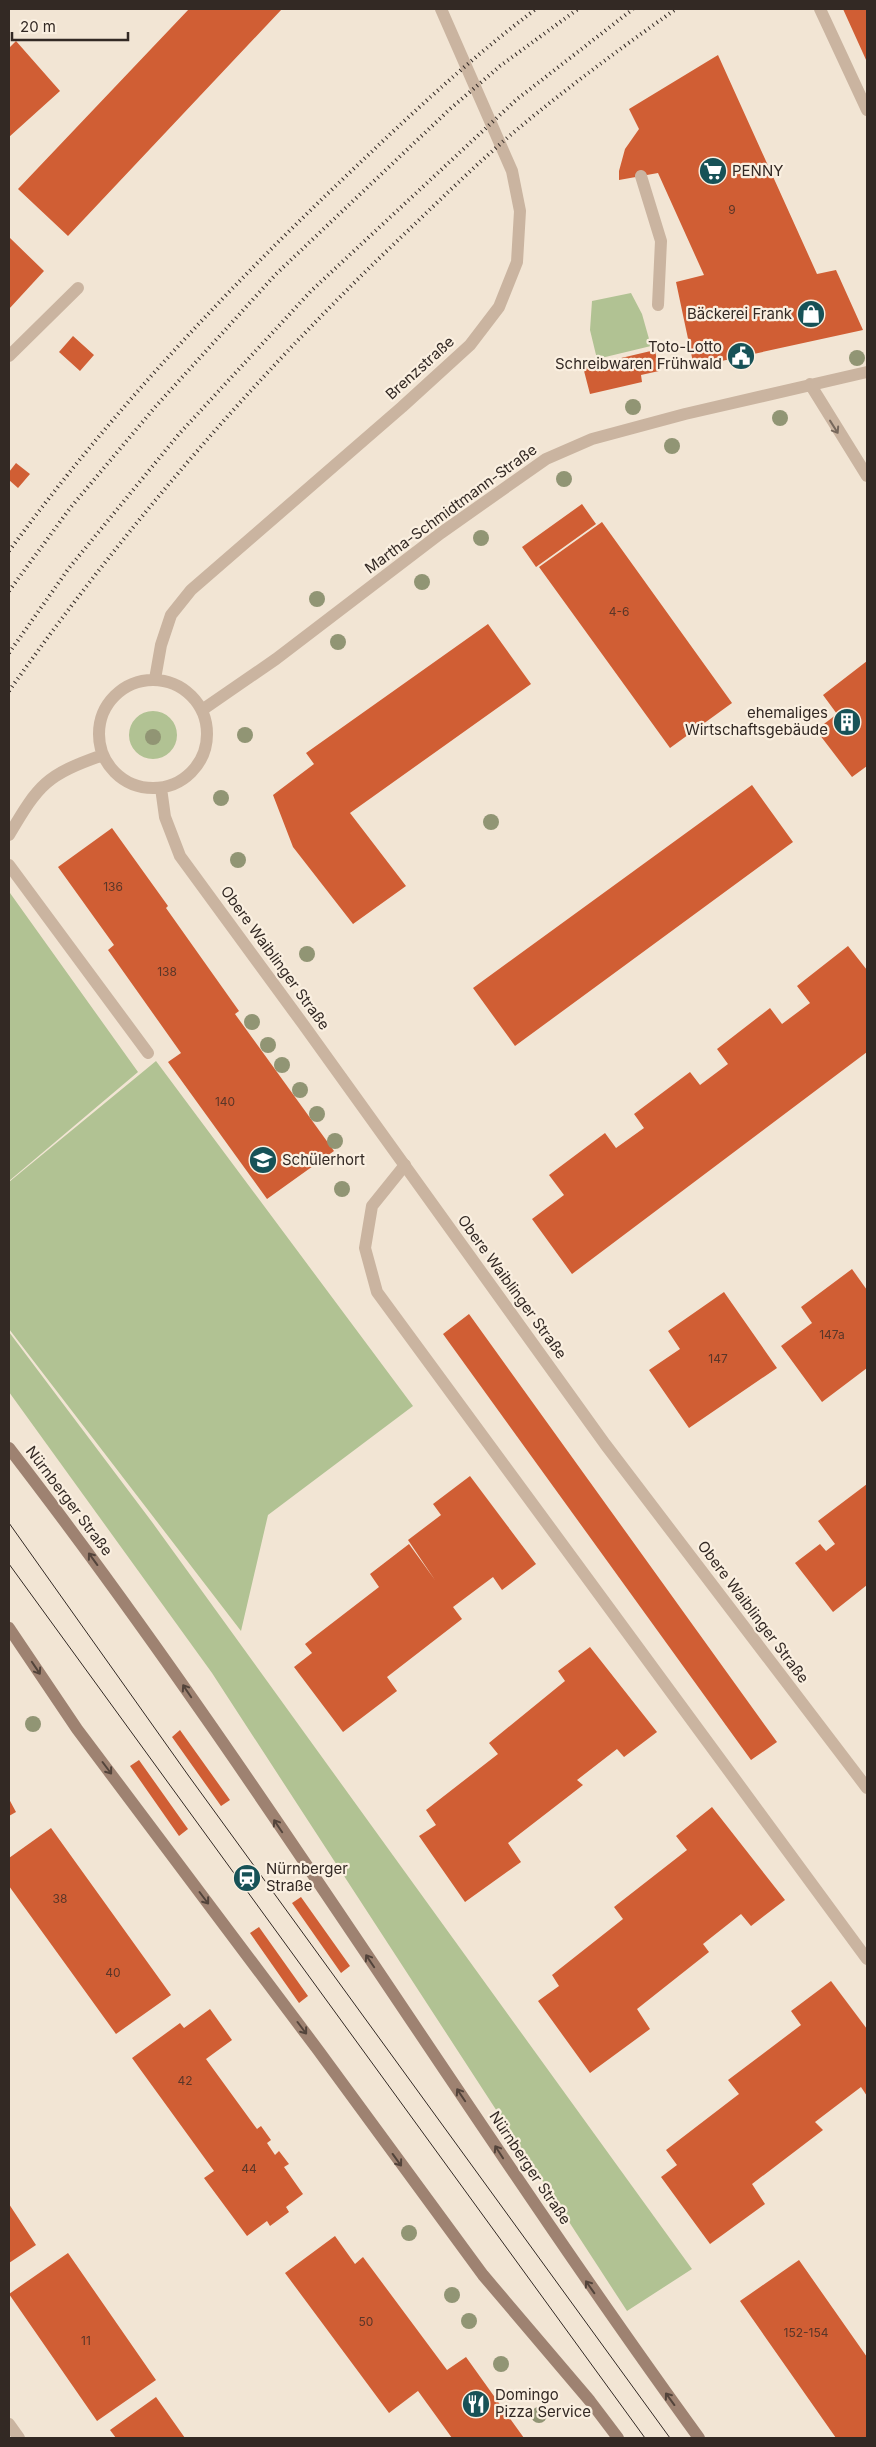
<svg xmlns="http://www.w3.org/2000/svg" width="876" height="2447" viewBox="0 0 876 2447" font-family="Inter,sans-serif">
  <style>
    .green { fill: #b1c293 }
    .building { fill: #d05e34 }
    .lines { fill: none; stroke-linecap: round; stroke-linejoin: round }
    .lane { stroke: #cab4a0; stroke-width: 12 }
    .street { stroke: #cab4a0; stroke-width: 12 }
    .secondary { stroke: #9e8271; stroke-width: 12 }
    .tram { stroke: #332924; stroke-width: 1 }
    .rail { stroke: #332924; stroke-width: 4; stroke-dasharray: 1 4; stroke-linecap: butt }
    .tree { fill: #919574 }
    .oneway { stroke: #77685c }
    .oneway2 { stroke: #53443b }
    .labels { text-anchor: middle; stroke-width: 4.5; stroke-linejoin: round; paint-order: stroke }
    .number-label { font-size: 12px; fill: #5a3628 }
    .poi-label { font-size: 15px; fill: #332924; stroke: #faefe0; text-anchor: start }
    .street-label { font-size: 15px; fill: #332924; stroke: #faefe0 }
  </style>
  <rect width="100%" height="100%" fill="#f2e5d4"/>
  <path class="green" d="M 631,293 L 642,314 L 651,346 L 597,359 L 590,330 L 592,301 Z
    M129 735a24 24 0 1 1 48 0a24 24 0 1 1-48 0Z
    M 10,893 L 138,1072 L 9,1181 L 9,897 Z
    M 156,1061 L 413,1406 L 268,1515 L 241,1631 L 9,1329 L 9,1182 Z
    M 9,1332 L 152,1522 L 692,2269 L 627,2311 L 212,1673 L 9,1392 Z"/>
  <path class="building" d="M 189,9 L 282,9 L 68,236 L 18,189 Z
    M 843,9 L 867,9 L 867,62 Z
    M 16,41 L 60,91 L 9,137 L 9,48 Z
    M 718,55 L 817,274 L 836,270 L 863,330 L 694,367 L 676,282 L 704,275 L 658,173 L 619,180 L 619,171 L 625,149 L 639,129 L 629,109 Z
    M 9,237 L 44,271 L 9,309 Z
    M 73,336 L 94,355 L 80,371 L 59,352 Z
    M 655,350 L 659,371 L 641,375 L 642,382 L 590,394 L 583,367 Z
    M 16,463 L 30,474 L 18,488 L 9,480 L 9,472 Z
    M 582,504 L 596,524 L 536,567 L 522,547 Z
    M 602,522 L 732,703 L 670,748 L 539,567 Z
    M 488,624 L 531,684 L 350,813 L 406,886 L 353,924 L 293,847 L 273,795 L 314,764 L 306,753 Z
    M 867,661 L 867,766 L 852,777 L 816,730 L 837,714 L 823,695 Z
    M 752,785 L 793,842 L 515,1046 L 473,988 Z
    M 112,828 L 168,906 L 166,908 L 239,1011 L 235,1014 L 334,1151 L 267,1199 L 168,1062 L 181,1053 L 108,950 L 114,945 L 58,867 Z
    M 848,946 L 867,970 L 867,1052 L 572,1274 L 532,1219 L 564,1195 L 549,1175 L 605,1133 L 616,1148 L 644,1128 L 634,1114 L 690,1072 L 700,1085 L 728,1064 L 717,1049 L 770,1008 L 782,1024 L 810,1003 L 797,986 Z
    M 852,1269 L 867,1290 L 867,1368 L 822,1402 L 781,1346 L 812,1323 L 801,1307 Z
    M 724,1292 L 777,1368 L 689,1428 L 649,1370 L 680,1349 L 668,1331 Z
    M 469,1314 L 777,1742 L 751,1760 L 443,1334 Z
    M 470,1476 L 536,1564 L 502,1590 L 493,1577 L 453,1607 L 462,1619 L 387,1677 L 397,1691 L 343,1732 L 294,1667 L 312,1653 L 305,1644 L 379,1587 L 370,1574 L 409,1544 L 435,1580 L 408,1540 L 441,1515 L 433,1504 Z
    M 867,1484 L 867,1585 L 833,1612 L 795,1563 L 820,1544 L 826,1551 L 835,1544 L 818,1521 Z
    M 590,1647 L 657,1732 L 624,1757 L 617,1749 L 577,1780 L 583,1785 L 508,1843 L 521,1862 L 465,1902 L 419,1836 L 436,1825 L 426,1810 L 498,1754 L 489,1743 L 565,1681 L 558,1671 Z
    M 180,1730 L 230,1800 L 221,1806 L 172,1737 Z
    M 139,1760 L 188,1829 L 179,1836 L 130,1766 Z
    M 9,1799 L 16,1812 L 9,1816 Z
    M 712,1807 L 785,1900 L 751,1926 L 741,1914 L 703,1944 L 709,1952 L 637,2009 L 650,2029 L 590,2073 L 538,2001 L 559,1986 L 552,1975 L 623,1919 L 614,1907 L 687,1850 L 676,1836 Z
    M 51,1828 L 171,1995 L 116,2034 L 9,1886 L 9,1858 Z
    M 301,1897 L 350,1966 L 341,1973 L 292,1903 Z
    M 259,1927 L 308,1996 L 299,2003 L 250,1933 Z
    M 831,1981 L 867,2029 L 867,2096 L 861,2087 L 815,2122 L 823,2130 L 752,2184 L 765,2204 L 710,2244 L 661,2177 L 677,2165 L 666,2150 L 739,2094 L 728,2080 L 801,2025 L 791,2011 Z
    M 210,2009 L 232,2040 L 206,2059 L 257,2129 L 261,2126 L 271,2140 L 267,2143 L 275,2155 L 279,2151 L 289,2164 L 284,2167 L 303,2194 L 286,2207 L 289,2212 L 270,2226 L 267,2221 L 247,2236 L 204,2178 L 214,2171 L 132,2058 L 180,2023 L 184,2028 Z
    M 9,2204 L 36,2245 L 9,2263 Z
    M 335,2236 L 355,2264 L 363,2257 L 447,2370 L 466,2357 L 524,2438 L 452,2438 L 418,2391 L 389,2413 L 285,2273 Z
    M 68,2253 L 156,2380 L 97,2421 L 9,2294 Z
    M 799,2260 L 867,2357 L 867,2438 L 836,2438 L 740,2301 Z
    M 156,2397 L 185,2438 L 116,2438 L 110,2430 Z"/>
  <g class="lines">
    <path class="lane" d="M 820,9 L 867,110
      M 641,176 L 661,241 L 658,305
      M 9,356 L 78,288
      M 9,865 L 148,1053
      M 405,1165 L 372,1206 L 365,1248 L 377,1292 L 867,1959"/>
    <path class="street" d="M 810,384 L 867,476
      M 155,679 L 161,645 L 171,615 L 191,590 L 402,407 L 470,345 L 499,307 L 517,262 L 520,211 L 512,171 L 441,9
      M99 734a54 54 0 1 1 108 0a54 54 0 1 1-108 0Z
      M 202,710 L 276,659 L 441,533 L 546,459 L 592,439 L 685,414 L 867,372
      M 161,788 L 165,817 L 180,856 L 303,1024 L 605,1444 L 867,1788
      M 9,835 C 39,784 46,775 103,755
      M 9,2424 L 19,2438"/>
    <path class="secondary" d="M 9,1448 C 255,1767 463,2113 699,2438
      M 9,1628 L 77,1729 L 318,2050 L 483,2275 L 590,2401 L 618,2438"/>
    <path class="tram" d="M 9,1523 L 188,1775 L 670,2438
      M 9,1564 L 645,2438"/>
    <path class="rail" d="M 9,551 C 108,416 223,293 345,177 C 407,118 468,60 536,9
      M 9,591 L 71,507 L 156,406 L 276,274 L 450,109 L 500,66 L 578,9
      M 9,653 L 69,568 L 179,434 L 311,291 L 516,100 L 633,9
      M 9,691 C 123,530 252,380 395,243 C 438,202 480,160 526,122 C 575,82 625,45 676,9"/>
  </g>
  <g class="tree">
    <circle cx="857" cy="358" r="8"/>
    <circle cx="633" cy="407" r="8"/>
    <circle cx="780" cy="418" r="8"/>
    <circle cx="672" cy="446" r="8"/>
    <circle cx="564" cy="479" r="8"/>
    <circle cx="481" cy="538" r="8"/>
    <circle cx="422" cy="582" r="8"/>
    <circle cx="317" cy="599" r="8"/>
    <circle cx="338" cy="642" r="8"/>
    <circle cx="245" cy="735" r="8"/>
    <circle cx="153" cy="737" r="8"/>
    <circle cx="221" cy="798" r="8"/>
    <circle cx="491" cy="822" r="8"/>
    <circle cx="238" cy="860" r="8"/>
    <circle cx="307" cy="954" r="8"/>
    <circle cx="252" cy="1022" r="8"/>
    <circle cx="268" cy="1045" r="8"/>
    <circle cx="282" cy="1065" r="8"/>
    <circle cx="300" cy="1090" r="8"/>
    <circle cx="317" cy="1114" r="8"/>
    <circle cx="335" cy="1141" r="8"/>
    <circle cx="342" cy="1189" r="8"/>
    <circle cx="33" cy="1724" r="8"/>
    <circle cx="409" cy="2233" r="8"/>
    <circle cx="452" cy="2295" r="8"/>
    <circle cx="469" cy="2321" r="8"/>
    <circle cx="501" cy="2364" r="8"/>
    <circle cx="539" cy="2415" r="8"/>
  </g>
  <defs><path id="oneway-shaft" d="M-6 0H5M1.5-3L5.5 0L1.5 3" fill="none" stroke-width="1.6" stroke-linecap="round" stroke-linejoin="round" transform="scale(1.25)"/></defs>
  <use class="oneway" href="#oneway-shaft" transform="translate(834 427) rotate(58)"/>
  <g class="oneway2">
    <use href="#oneway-shaft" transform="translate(93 1559) rotate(-126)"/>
    <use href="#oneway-shaft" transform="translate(36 1668) rotate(56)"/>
    <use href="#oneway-shaft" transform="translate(187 1691) rotate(-124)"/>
    <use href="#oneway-shaft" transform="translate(107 1768) rotate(53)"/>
    <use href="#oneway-shaft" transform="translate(278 1826) rotate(-124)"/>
    <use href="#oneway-shaft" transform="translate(204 1898) rotate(53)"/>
    <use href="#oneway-shaft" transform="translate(370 1961) rotate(-124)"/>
    <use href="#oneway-shaft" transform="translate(302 2028) rotate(53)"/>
    <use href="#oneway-shaft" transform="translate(461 2095) rotate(-124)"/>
    <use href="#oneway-shaft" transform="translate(499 2152) rotate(-123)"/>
    <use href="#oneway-shaft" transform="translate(397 2160) rotate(54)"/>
    <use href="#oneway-shaft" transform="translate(590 2287) rotate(-125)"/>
    <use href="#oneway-shaft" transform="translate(670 2399) rotate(-126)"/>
  </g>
  <defs>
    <symbol id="supermarket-disc" viewBox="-11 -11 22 22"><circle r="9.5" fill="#175257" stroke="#faefe0"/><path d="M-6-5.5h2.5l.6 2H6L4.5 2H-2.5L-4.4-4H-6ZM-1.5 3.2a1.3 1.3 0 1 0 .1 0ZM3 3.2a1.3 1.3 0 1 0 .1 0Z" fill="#fff"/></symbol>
    <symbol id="shop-disc" viewBox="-11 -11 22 22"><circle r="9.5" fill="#175257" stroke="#faefe0"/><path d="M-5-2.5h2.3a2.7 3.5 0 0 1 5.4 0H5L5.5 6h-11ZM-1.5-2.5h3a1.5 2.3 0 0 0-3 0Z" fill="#fff"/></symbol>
    <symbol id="civic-disc" viewBox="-11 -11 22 22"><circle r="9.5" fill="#175257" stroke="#faefe0"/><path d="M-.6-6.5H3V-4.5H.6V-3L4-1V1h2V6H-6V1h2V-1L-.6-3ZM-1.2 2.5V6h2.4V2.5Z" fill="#fff"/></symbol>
    <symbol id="building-disc" viewBox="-11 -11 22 22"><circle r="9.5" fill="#175257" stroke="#faefe0"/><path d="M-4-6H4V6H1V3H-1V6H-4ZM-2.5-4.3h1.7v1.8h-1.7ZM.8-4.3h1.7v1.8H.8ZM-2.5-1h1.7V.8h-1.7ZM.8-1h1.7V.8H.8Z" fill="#fff"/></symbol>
    <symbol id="school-disc" viewBox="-11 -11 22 22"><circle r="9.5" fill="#175257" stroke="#faefe0"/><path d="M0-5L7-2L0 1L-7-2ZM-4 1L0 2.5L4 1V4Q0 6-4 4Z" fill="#fff"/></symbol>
    <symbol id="station-disc" viewBox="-11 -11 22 22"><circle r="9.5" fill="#175257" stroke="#faefe0"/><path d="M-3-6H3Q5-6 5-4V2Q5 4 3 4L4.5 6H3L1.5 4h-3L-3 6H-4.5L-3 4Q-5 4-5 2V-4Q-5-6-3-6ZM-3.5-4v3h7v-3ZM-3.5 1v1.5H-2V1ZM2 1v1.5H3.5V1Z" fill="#fff"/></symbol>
    <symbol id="restaurant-disc" viewBox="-11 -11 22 22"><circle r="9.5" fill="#175257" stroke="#faefe0"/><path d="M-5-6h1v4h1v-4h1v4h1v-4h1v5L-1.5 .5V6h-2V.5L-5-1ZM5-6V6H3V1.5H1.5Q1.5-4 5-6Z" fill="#fff"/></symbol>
  </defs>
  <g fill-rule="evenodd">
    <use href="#supermarket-disc" x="697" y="155" width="32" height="32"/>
    <use href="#shop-disc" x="795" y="298" width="32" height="32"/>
    <use href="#civic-disc" x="725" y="340" width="32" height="32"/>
    <use href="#building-disc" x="831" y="706" width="32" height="32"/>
    <use href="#school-disc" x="247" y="1144" width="32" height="32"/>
    <use href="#station-disc" x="231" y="1862" width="32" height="32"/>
    <use href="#restaurant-disc" x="460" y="2388" width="32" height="32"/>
  </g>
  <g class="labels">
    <g class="number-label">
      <text x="732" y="214">9</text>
      <text x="619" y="616">4-6</text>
      <text x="113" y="891">136</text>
      <text x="167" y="976">138</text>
      <text x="225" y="1106">140</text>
      <text x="832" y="1339">147a</text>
      <text x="718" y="1363">147</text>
      <text x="60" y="1903">38</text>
      <text x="113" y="1977">40</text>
      <text x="185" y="2085">42</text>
      <text x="249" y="2173">44</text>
      <text x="366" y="2326">50</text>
      <text x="806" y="2337">152-154</text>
      <text x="86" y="2345">11</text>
    </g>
    <g class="poi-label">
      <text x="732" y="176">PENNY</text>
      <text x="792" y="319" text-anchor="end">Bäckerei Frank</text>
      <text x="722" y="352" text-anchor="end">Toto-Lotto<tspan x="722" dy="17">Schreibwaren Frühwald</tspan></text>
      <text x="828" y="718" text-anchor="end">ehemaliges<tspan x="828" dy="17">Wirtschaftsgebäude</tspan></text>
      <text x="282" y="1165">Schülerhort</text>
      <text x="266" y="1874">Nürnberger<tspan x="266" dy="17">Straße</tspan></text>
      <text x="495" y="2400">Domingo<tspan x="495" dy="17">Pizza Service</tspan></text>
    </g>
    <g class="street-label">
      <text transform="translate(420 368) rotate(-42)" y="5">Brenzstraße</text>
      <text transform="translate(451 509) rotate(-36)" y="5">Martha-Schmidtmann-Straße</text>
      <text transform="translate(275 958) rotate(54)" y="5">Obere Waiblinger Straße</text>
      <text transform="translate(512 1287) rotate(54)" y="5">Obere Waiblinger Straße</text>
      <text transform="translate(69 1501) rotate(53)" y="5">Nürnberger Straße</text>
      <text transform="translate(753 1612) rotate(53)" y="5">Obere Waiblinger Straße</text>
      <text transform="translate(530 2168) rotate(56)" y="5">Nürnberger Straße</text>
    </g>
  </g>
  <rect width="876" height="2447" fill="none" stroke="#332924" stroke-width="20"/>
  <path d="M12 32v8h116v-8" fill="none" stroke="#332924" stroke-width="2.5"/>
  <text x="20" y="32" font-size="15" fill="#332924" stroke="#faefe0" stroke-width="4" paint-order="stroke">20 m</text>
</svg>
